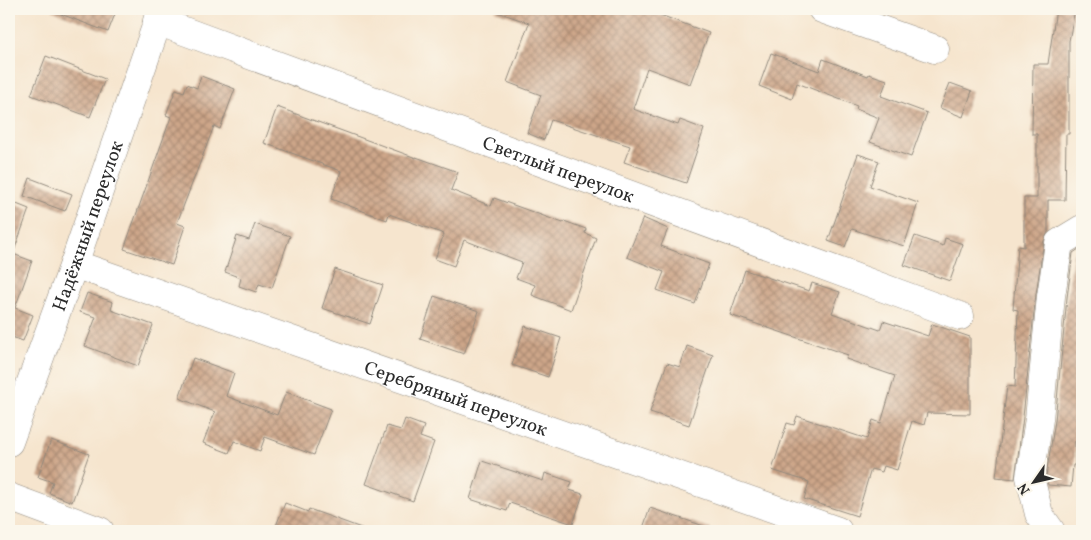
<svg xmlns="http://www.w3.org/2000/svg" width="1091" height="540" viewBox="0 0 1091 540" font-family="Vollkorn,serif">
  <style>
    .building { fill: url(#building-cross-hatch) }
    .lines { fill: none; stroke-linecap: round; stroke-linejoin: round }
    .minor-casing { stroke: #90887c; stroke-width: 29 }
    .minor { stroke: #fff; stroke-width: 28 }
    .labels { text-anchor: middle; stroke-width: 4.5; stroke-linejoin: round; paint-order: stroke }
    .street-label { font-size: 19px; fill: #2b2b2b; stroke: #fbf7ec }
  </style>
  <defs>
    <pattern id="building-cross-hatch" width="8" height="8" patternUnits="userSpaceOnUse" patternTransform="scale(1.25)"><rect width="8" height="8" fill="#cda689"/><path d="M0 0l8 8M0 8l8-8" fill="none" stroke="#a78770"/></pattern>
  </defs>
  <rect width="100%" height="100%" fill="#fbf7ec"/>
  <filter id="ink" filterUnits="userSpaceOnUse"><feTurbulence type="fractalNoise" baseFrequency=".02" numOctaves="2"/><feDisplacementMap in="SourceGraphic" scale="10" xChannelSelector="R" yChannelSelector="G"/><feConvolveMatrix kernelMatrix="1 2 1 2 8 2 1 2 1" color-interpolation-filters="sRGB"/></filter>
  <filter id="wash" filterUnits="userSpaceOnUse"><feTurbulence type="fractalNoise" baseFrequency=".0096" numOctaves="4" result="noise"/><feDisplacementMap in="SourceGraphic" scale="20" xChannelSelector="R" yChannelSelector="G"/><feGaussianBlur stdDeviation="1.12" result="paint"/><feColorMatrix in="noise" values="0 0 0 0 0 0 0 0 0 0 0 0 0 0 0 0 0 1.4 0 .05"/><feComposite in="paint" operator="in"/></filter>
  <g filter="url(#wash)">
    <rect width="100%" height="100%" fill="#f6e5ce"/>
    <g id="blocks">
      <path class="building" d="M 53,9 L 117,9 L 108,32 L 53,11 Z
        M 496,9 L 644,9 L 709,33 L 690,84 L 647,68 L 633,109 L 678,125 L 680,120 L 704,129 L 686,183 L 624,162 L 630,146 L 551,120 L 544,140 L 527,133 L 541,95 L 507,82 L 529,23 L 495,11 Z
        M 1056,9 L 1075,9 L 1069,41 L 1069,134 L 1066,134 L 1065,200 L 1048,200 L 1048,232 L 1044,241 L 1036,294 L 1023,417 L 1015,479 L 996,477 L 1007,386 L 1015,387 L 1018,310 L 1013,309 L 1018,246 L 1024,247 L 1024,198 L 1037,198 L 1037,134 L 1032,134 L 1033,64 L 1048,64 Z
        M 771,53 L 819,71 L 823,59 L 868,76 L 869,74 L 887,80 L 881,96 L 927,113 L 911,157 L 870,142 L 879,118 L 856,109 L 857,106 L 797,83 L 792,99 L 759,86 Z
        M 46,56 L 105,79 L 90,117 L 31,95 Z
        M 201,76 L 235,89 L 220,129 L 214,126 L 177,223 L 185,226 L 172,265 L 124,249 L 171,117 L 166,115 L 176,89 L 184,92 L 187,84 L 197,88 Z
        M 950,83 L 972,91 L 963,117 L 940,108 Z
        M 277,107 L 416,158 L 416,157 L 458,172 L 451,190 L 491,206 L 494,198 L 563,223 L 564,221 L 586,229 L 585,233 L 596,238 L 571,310 L 532,295 L 535,285 L 516,278 L 522,262 L 464,240 L 454,266 L 435,259 L 444,234 L 389,214 L 387,220 L 331,199 L 341,171 L 264,143 Z
        M 858,154 L 879,161 L 870,186 L 918,203 L 904,246 L 852,229 L 845,247 L 828,241 Z
        M 30,178 L 72,194 L 65,211 L 24,196 Z
        M 9,201 L 29,209 L 13,254 L 32,261 L 15,308 L 33,315 L 23,341 L 9,336 Z
        M 643,218 L 668,229 L 661,246 L 709,264 L 695,304 L 657,290 L 664,272 L 627,257 Z
        M 255,224 L 290,236 L 272,288 L 259,284 L 256,292 L 239,286 L 241,278 L 225,272 L 237,236 L 249,240 Z
        M 915,236 L 943,246 L 945,238 L 963,244 L 950,281 L 904,265 Z
        M 1079,249 L 1082,249 L 1080,441 L 1075,441 L 1075,465 L 1073,465 L 1071,487 L 1048,485 L 1046,476 L 1055,421 L 1067,298 L 1073,253 Z
        M 335,269 L 383,285 L 370,324 L 322,308 Z
        M 745,270 L 809,291 L 812,283 L 840,292 L 832,313 L 880,330 L 883,321 L 928,336 L 932,324 L 970,337 L 970,414 L 927,413 L 924,425 L 912,421 L 897,470 L 884,466 L 882,472 L 871,469 L 857,516 L 804,499 L 809,482 L 772,470 L 787,423 L 794,425 L 797,416 L 867,439 L 873,420 L 881,423 L 895,376 L 846,359 L 848,355 L 730,315 Z
        M 87,293 L 113,302 L 111,310 L 153,325 L 138,366 L 85,346 L 96,317 L 80,312 Z
        M 434,296 L 479,311 L 464,354 L 420,339 Z
        M 525,326 L 561,338 L 548,377 L 512,365 Z
        M 687,346 L 713,355 L 689,425 L 650,412 L 667,363 L 680,367 Z
        M 193,358 L 234,373 L 226,396 L 277,415 L 286,392 L 331,409 L 314,455 L 265,437 L 260,451 L 234,441 L 229,453 L 203,443 L 215,412 L 179,398 Z
        M 405,419 L 424,426 L 420,437 L 434,442 L 413,501 L 366,484 L 387,426 L 401,430 Z
        M 51,440 L 89,454 L 72,502 L 49,493 L 53,482 L 38,477 Z
        M 482,461 L 543,481 L 545,473 L 572,482 L 569,490 L 583,494 L 573,524 L 510,503 L 507,511 L 470,499 Z
        M 285,503 L 308,512 L 309,509 L 364,529 L 363,531 L 274,531 Z
        M 650,508 L 710,528 L 710,531 L 642,531 Z"/>
    </g>
  </g>
  <g filter="url(#ink)">
    <use href="#blocks" fill-opacity="0" stroke="#90887c" stroke-width="1"/>
    <g class="lines">
      <defs>
        <g id="minor">
          <path d="M 822,9 L 935,49"/>
          <path id="s1" d="M 157,21 L 960,316"/>
          <path id="s2" d="M 74,264 L 838,531"/>
          <path id="s3" d="M 9,442 L 74,264 L 162,9"/>
          <path d="M 9,497 L 100,531"/>
          <path d="M 1051,531 L 1039,514 L 1030,477 L 1039,419 L 1051,296 L 1059,243 L 1082,229"/>
        </g>
      </defs>
      <use href="#minor" class="minor-casing"/>
      <use href="#minor" class="minor"/>
    </g>
  </g>
  <g class="labels">
    <g class="street-label">
      <text dy="7" stroke="none"><textPath href="#s1" startOffset="428">Светлый переулок</textPath></text>
      <text dy="7" stroke="none"><textPath href="#s3" startOffset="230">Надёжный переулок</textPath></text>
      <text dy="7" stroke="none"><textPath href="#s2" startOffset="405">Серебряный переулок</textPath></text>
    </g>
  </g>
  <rect width="1091" height="540" fill="none" stroke="#fbf7ec" stroke-width="30"/>
  <g transform="translate(1034 482) rotate(236)" stroke="#fbf7ec" stroke-width="4" paint-order="stroke">
  <path d="M0-4L9 19L0 12L-9 19Z" fill="#2b2b2b"/>
  <text y="-8" font-size="14" font-weight="bold" text-anchor="middle" fill="#2b2b2b">N</text>
  </g>
</svg>
